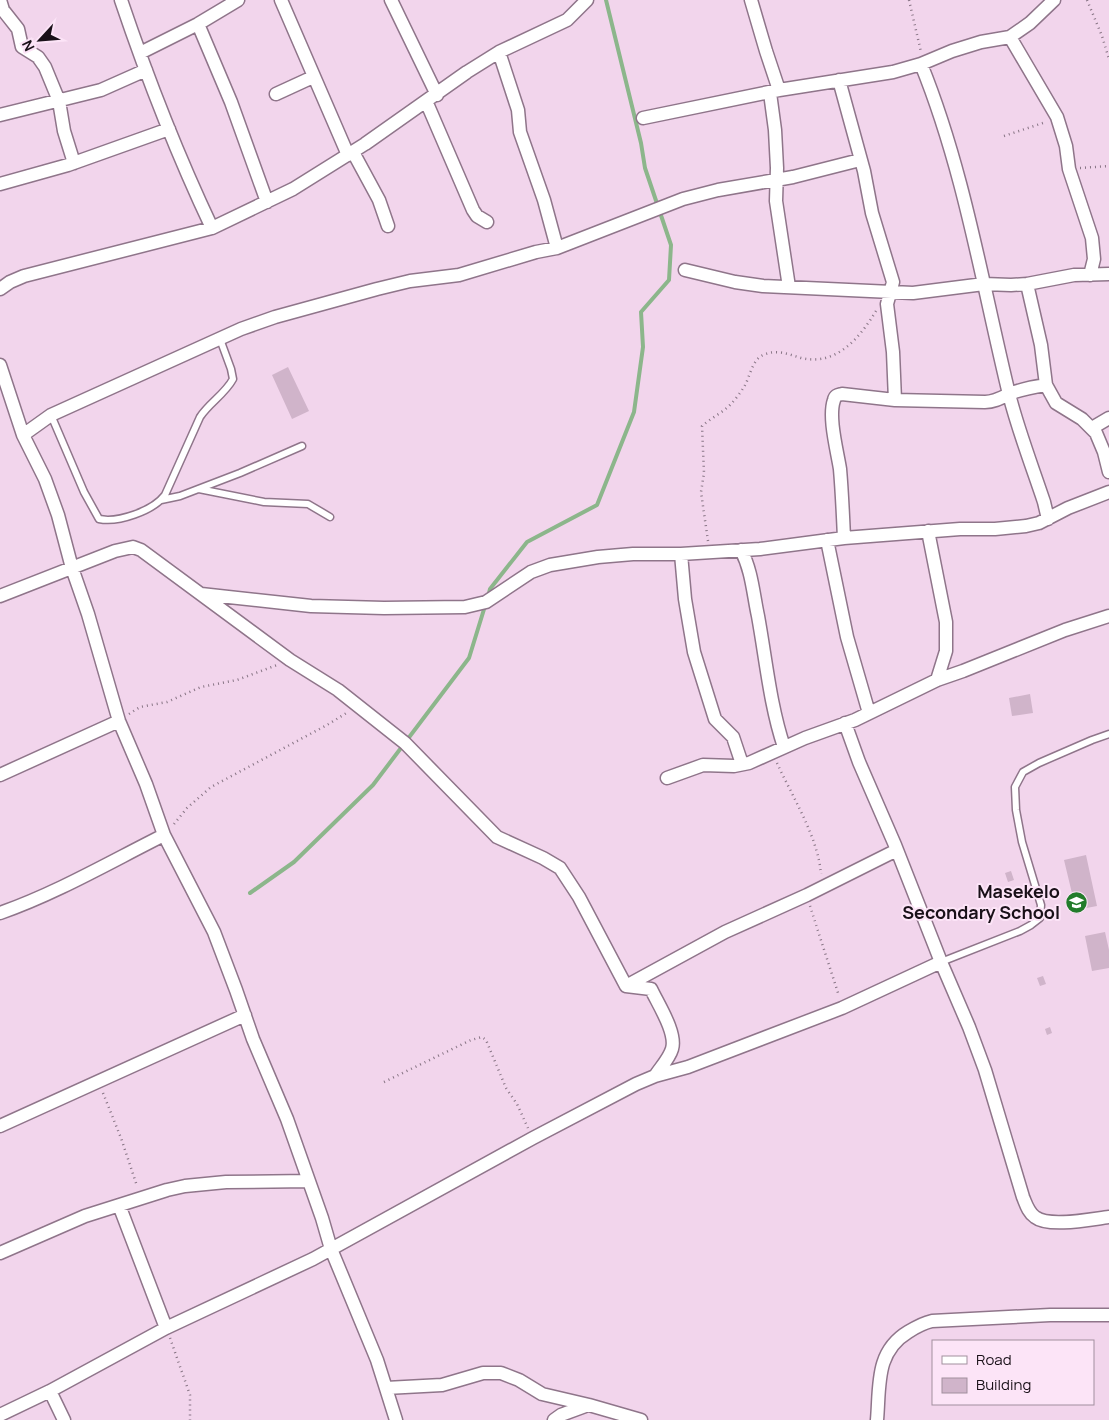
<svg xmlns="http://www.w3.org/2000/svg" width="1109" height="1420" viewBox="0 0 1109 1420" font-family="Manrope,sans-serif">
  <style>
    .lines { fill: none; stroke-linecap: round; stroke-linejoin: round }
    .stream { stroke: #8cb68b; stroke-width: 4 }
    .building { fill: #d0b4ca }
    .lane-casing { stroke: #8f758a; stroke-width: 9 }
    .street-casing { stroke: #8f758a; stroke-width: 15 }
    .path { stroke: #887585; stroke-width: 2.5; stroke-dasharray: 1 4; stroke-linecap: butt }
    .lane { stroke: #fff; stroke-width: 6 }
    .street { stroke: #fff; stroke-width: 12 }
    .labels { text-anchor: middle; stroke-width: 4; stroke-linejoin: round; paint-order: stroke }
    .poi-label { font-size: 18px; font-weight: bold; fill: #191018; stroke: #fce4f7; text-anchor: end }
  </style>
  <rect width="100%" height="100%" fill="#f2d5ec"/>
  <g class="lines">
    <path class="stream" d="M 488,597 L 490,589 L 527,542 L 597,505 L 634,412 L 643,347 L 641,312 L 669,280 L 671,245 L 645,168 L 641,143 L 606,0
      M 250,893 L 294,862 L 373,785 L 469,658 L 485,606"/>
  </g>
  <path class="building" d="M 288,367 L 309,411 L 292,419 L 272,375 Z
    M 1030,694 L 1033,713 L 1012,716 L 1009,698 Z
    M 1086,855 L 1097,906 L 1076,910 L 1064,860 Z
    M 1011,871 L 1014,880 L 1008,882 L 1005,873 Z
    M 1105,932 L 1109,950 L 1109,968 L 1092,971 L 1085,936 Z
    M 1043,976 L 1046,984 L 1040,986 L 1037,978 Z
    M 1050,1027 L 1052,1033 L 1047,1035 L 1045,1029 Z"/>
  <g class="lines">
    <defs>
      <path id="lane" d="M 51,415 L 84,492 L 99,519 C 118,523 153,511 165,495 L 200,417 C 209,403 225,394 233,379 L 231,369 L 220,339
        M 199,489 L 264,502 L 308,504 L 330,517
        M 161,500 L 180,496 L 240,473 L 302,446
        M 941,962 L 1020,931 L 1031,925 L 1040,918 L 1041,905 L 1022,842 L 1016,810 L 1015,787 L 1023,772 L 1039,763 L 1092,740 L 1109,734"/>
      <path id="street" d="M 0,0 L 3,10 L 18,29 L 22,47 L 38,57 L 45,67 L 59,101 L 64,131 L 74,163
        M 121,0 C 147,77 177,154 212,228
        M 281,0 L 348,155
        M 391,0 L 437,95
        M 751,0 L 766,51 L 779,90
        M 198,24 L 231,102 L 267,202
        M 1010,37 L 1057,117 L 1066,146 L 1069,169 L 1092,238 L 1094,259 L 1090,275
        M 499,52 L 518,110 L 520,132 L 544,200 L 557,248
        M 140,53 L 198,24 L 238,0
        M 921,64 C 964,170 982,283 1009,394 C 1018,430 1032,466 1044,502 L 1048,519
        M 839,80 L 864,171 L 872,213 L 893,282 L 887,304 L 893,352 L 895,400
        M 770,93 L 775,130 L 777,168 L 776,201 L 789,287
        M 276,94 L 313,77
        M 426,101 L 473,210 L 477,216 L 487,222
        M 0,115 L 101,90 L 146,70
        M 643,118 L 779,90 L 893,72 L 921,64 L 952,51 L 981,42 L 1010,37 L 1030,23 L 1054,0
        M 353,152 L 379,200 L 388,226
        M 0,184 L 68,165 L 169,129
        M 685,270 L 735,282 L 763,286 L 913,293 L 984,284 L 1011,285 L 1027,284 L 1074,275 L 1109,274
        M 1027,284 L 1041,345 L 1046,385 L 1056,403 L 1082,419 L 1096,433 L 1104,452 L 1109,472
        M 0,289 L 10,282 L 24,276 L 212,228 L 293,189 L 365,144 L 467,72 L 499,52 L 567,20 L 587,0
        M 0,365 L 23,435 L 45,479 L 58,515 L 72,568 L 88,614 L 119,721 L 146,784 L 164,835 L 214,932 L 236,990 L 253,1039 L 287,1119 L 322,1218 L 331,1249 L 377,1360 L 396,1420
        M 1092,428 L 1109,418
        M 23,435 L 51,415 L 241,329 L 275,317 L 377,289 L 410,281 L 459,275 L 536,252 L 557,248 L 683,199 L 718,190 L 793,177 L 860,160
        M 928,531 L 946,622 L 946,651 L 937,680
        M 844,538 C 843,515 842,492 840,469 C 837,450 828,417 834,400 C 835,395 838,395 842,394 L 895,400 L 985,402 C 994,402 1001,398 1009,394 C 1021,389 1033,387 1046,385
        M 827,540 L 847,637 L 869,713
        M 741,550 C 752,571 753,593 758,616 C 766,660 770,705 784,747
        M 681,554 L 685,599 L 694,652 L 715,719 L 733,737 L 742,764
        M 201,594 L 311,606 L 384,608 L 465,607 L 486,602 L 531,572 L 550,565 L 598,557 L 633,554 L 681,554 L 760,549 L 844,538 L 960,529 L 995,529 L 1026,526 L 1039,523 L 1068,508 L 1109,492
        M 0,596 L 115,551 L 133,547 L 141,550 L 290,660 L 338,690 L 405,743 L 497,837 L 543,858 L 560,868 L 579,897 L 626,986 L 651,989 C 658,1004 677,1033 672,1049 C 669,1059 660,1068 655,1076
        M 845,723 L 859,762 L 895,845 L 941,962 L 969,1027 L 985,1070 L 1023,1197 C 1026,1204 1028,1212 1035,1217 C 1049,1228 1092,1219 1109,1217
        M 0,775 L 119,721
        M 667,778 L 703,765 L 734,766 L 749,763 L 805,738 L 855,720 L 937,680 L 963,671 L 1065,630 L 1109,616
        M 0,913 C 57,893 110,862 164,835
        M 626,986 L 725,932 L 807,895 L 897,850
        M 0,1126 L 245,1015
        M 119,1205 L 166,1328
        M 0,1253 L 85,1216 L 167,1190 L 185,1186 L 226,1182 L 309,1181
        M 386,1388 L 442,1385 L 483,1373 L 501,1373 L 519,1380 L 542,1394 L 589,1405 L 641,1420
        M 50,1391 L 64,1420
        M 0,1415 L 50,1391 L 166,1328 L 313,1259 L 533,1138 L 636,1084 L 655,1076 L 688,1067 L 842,1008 L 941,962
        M 554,1420 L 561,1415 L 588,1405
        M 877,1420 C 880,1386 875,1352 908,1332 C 916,1327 923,1323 932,1321 L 1050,1315 L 1109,1315"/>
    </defs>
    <use href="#lane" class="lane-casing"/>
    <use href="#street" class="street-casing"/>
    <path class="path" d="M 909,0 L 921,52
      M 1087,0 L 1102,36 L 1109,59
      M 1004,136 L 1046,122
      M 1080,168 L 1109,166
      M 708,541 L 701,492 L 704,473 L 702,426 C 711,418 722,413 730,405 C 735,400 740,393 744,387 C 750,377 752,360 763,355 C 776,349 788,354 801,358 C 836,366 859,339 876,311
      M 129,714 L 140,707 L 167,702 L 201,687 L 237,680 L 277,665
      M 777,763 C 792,796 818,837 821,874
      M 174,824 L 187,808 L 211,787 L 327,725 L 348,712
      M 810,906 L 839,996
      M 384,1082 L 471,1040 L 482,1037 L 486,1040 L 506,1088 L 517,1104 L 528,1128
      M 103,1093 L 121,1138 L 137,1186
      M 170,1338 L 190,1395 L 190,1420"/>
    <use href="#lane" class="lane"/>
    <use href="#street" class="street"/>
  </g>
  <defs>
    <symbol id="school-disc" viewBox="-11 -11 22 22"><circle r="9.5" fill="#227c2b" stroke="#fce4f7"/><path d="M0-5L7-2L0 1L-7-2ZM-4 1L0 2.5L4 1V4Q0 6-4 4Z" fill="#fff"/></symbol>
  </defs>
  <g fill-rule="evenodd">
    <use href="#school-disc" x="1064" y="890" width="25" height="25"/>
  </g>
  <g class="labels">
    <g class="poi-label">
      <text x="1060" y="898">Masekelo<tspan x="1060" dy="21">Secondary School</tspan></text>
    </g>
  </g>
  <rect x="932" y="1340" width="162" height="65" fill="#fce4f7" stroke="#a18f9e"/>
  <rect x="942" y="1356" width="25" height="8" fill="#ffffff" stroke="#a18f9e"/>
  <text x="976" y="1365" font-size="15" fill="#191018">Road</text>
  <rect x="942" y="1378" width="25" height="15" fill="#d0b4ca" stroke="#a18f9e"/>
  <text x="976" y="1390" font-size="15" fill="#191018">Building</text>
  <g transform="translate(40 40) rotate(244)" stroke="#fce4f7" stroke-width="4" paint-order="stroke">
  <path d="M0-4L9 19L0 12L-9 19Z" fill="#191018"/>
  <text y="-8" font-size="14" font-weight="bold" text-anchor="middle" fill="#191018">N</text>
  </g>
</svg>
